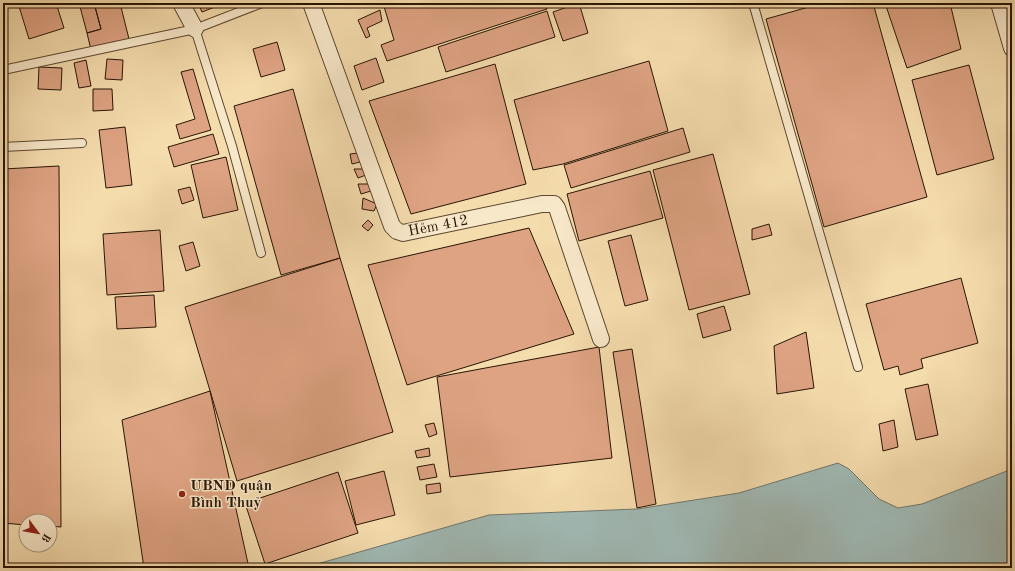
<svg xmlns="http://www.w3.org/2000/svg" width="1015" height="571" viewBox="0 0 1015 571" font-family="'Old Standard TT',serif">
  <style>
    .water { fill: #a0b9b4; stroke: #70776d }
    .building { fill: #dea383; stroke: #291503 }
    .lines { fill: none; stroke-linecap: round; stroke-linejoin: round }
    .lane-casing { stroke: #5c472e; stroke-width: 10 }
    .street-casing { stroke: #5c472e; stroke-width: 18 }
    .lane { stroke: #f8e8ca; stroke-width: 8 }
    .street { stroke: #f8e8ca; stroke-width: 16 }
    .poi-dot { fill: #8f2418; stroke: #f8e8ca; stroke-width: 1.5 }
    .labels { text-anchor: middle; stroke-width: 3; stroke-linejoin: round; paint-order: stroke }
    .street-label { font-size: 15px; fill: #291503; stroke: #f8e8ca }
    .poi-label { font-size: 15px; font-weight: bold; fill: #291503; stroke: #f8e8ca; text-anchor: start }
  </style>
  <rect width="100%" height="100%" fill="#f5dcad"/>
  <filter id="stains"><feTurbulence type="fractalNoise" baseFrequency=".005" numOctaves="4"/><feColorMatrix values="0 0 0 0 .2 0 0 0 0 .09 0 0 0 0 .02 0 0 0 .5 -.17"/></filter>
  <radialGradient id="worn" r=".72"><stop offset=".6" stop-color="#630" stop-opacity="0"/><stop offset="1" stop-color="#630" stop-opacity=".3"/></radialGradient>
  <path class="water" d="M 838,463 L 849,469 L 879,499 L 898,508 L 922,504 L 1012,469 L 1012,568 L 303,568 L 489,515 L 637,509 L 739,493 Z"/>
  <path class="building" d="M 18,3 L 56,3 L 64,28 L 29,39 Z
    M 79,3 L 94,3 L 101,29 L 87,33 Z
    M 94,3 L 120,3 L 129,39 L 91,50 L 87,33 L 101,29 Z
    M 198,3 L 225,3 L 202,12 Z
    M 383,3 L 545,3 L 547,9 L 387,61 L 381,45 L 394,40 Z
    M 579,3 L 588,33 L 563,41 L 553,12 Z
    M 823,3 L 873,3 L 927,197 L 824,227 L 766,19 Z
    M 885,3 L 950,3 L 961,49 L 907,68 Z
    M 380,10 L 382,21 L 367,28 L 370,36 L 366,38 L 358,20 Z
    M 547,11 L 555,37 L 446,72 L 438,47 Z
    M 277,42 L 285,70 L 261,77 L 253,49 Z
    M 376,58 L 384,82 L 362,90 L 354,66 Z
    M 107,59 L 123,60 L 122,80 L 105,79 Z
    M 86,60 L 91,86 L 79,88 L 74,63 Z
    M 649,61 L 668,131 L 563,164 L 533,170 L 514,100 Z
    M 495,64 L 526,184 L 411,214 L 369,101 Z
    M 969,65 L 994,159 L 937,175 L 912,80 Z
    M 39,67 L 62,68 L 61,90 L 38,89 Z
    M 193,69 L 211,130 L 180,139 L 176,125 L 195,119 L 181,72 Z
    M 93,89 L 112,89 L 113,110 L 93,111 Z
    M 293,89 L 340,258 L 281,275 L 234,106 Z
    M 125,127 L 132,185 L 106,188 L 99,130 Z
    M 683,128 L 690,152 L 571,188 L 564,165 Z
    M 213,134 L 219,154 L 174,167 L 168,147 Z
    M 358,153 L 360,162 L 352,164 L 350,154 Z
    M 713,154 L 750,294 L 689,310 L 653,170 Z
    M 226,157 L 238,210 L 203,218 L 191,165 Z
    M 59,166 L 61,527 L 50,526 L 50,521 L 26,521 L 26,525 L 3,523 L 3,169 Z
    M 354,169 L 364,169 L 366,175 L 358,178 Z
    M 650,171 L 663,218 L 579,241 L 567,194 Z
    M 358,184 L 371,184 L 371,191 L 361,194 Z
    M 190,187 L 194,200 L 182,204 L 178,190 Z
    M 363,198 L 377,204 L 374,211 L 362,209 Z
    M 368,220 L 373,225 L 368,231 L 362,226 Z
    M 769,224 L 772,235 L 752,240 L 752,229 Z
    M 529,228 L 574,334 L 407,385 L 368,265 Z
    M 160,230 L 164,291 L 107,295 L 103,234 Z
    M 631,235 L 648,300 L 625,306 L 608,241 Z
    M 193,242 L 200,266 L 186,271 L 179,246 Z
    M 340,258 L 393,432 L 237,481 L 185,307 Z
    M 961,278 L 978,343 L 921,359 L 923,368 L 900,375 L 898,366 L 884,370 L 866,304 Z
    M 154,295 L 156,327 L 117,329 L 115,297 Z
    M 724,306 L 731,330 L 703,338 L 697,314 Z
    M 806,332 L 814,388 L 777,394 L 774,346 Z
    M 599,347 L 612,458 L 450,477 L 437,377 Z
    M 632,349 L 656,504 L 637,508 L 613,352 Z
    M 928,384 L 938,435 L 916,440 L 905,389 Z
    M 210,391 L 249,568 L 144,568 L 122,420 Z
    M 894,420 L 898,447 L 883,451 L 879,424 Z
    M 434,423 L 437,434 L 429,437 L 425,425 Z
    M 429,448 L 430,456 L 417,458 L 415,451 Z
    M 434,464 L 437,477 L 420,480 L 417,467 Z
    M 384,471 L 395,515 L 356,525 L 345,481 Z
    M 338,472 L 358,533 L 265,564 L 245,503 Z
    M 440,483 L 441,492 L 427,494 L 426,485 Z"/>
  <g class="lines">
    <defs>
      <path id="lane" d="M 753,3 L 858,367
        M 3,70 L 195,29
        M 3,147 L 82,143
        M 261,253 L 232,146 L 195,29 L 262,3"/>
      <path id="street" d="M 181,3 L 195,29
        M 311,3 L 392,226 L 397,231 L 403,233 L 542,204 L 554,204 L 557,208 L 601,339
        M 999,3 L 1012,48"/>
    </defs>
    <use href="#lane" class="lane-casing"/>
    <use href="#street" class="street-casing"/>
    <use href="#lane" class="lane"/>
    <use href="#street" class="street"/>
  </g>
  <circle class="poi-dot" cx="182" cy="494" r="4"/>
  <g class="labels">
    <g class="street-label">
      <text transform="translate(438 225) rotate(-11)" y="5">Hẻm 412</text>
    </g>
    <g class="poi-label">
      <text x="190" y="490">UBND quận<tspan x="190" dy="17">Bình Thuỷ</tspan></text>
    </g>
  </g>
  <rect width="1015" height="571" fill="none" stroke="#f5dcad" stroke-width="16"/>
  <rect x="4" y="4" width="1007" height="563" fill="none" stroke="#291503" stroke-width="2"/>
  <rect x="8" y="8" width="999" height="555" fill="none" stroke="#291503"/>
  <g transform="translate(38 533) rotate(122)"><circle r="19" fill="#f8e8ca" stroke="#a5947a"/>
  <path d="M0-3L7 15L0 10L-7 15Z" fill="#8f2418"/>
  <text y="-6" font-size="11" font-weight="bold" text-anchor="middle" fill="#291503">B</text>
  </g>
  <rect width="100%" height="100%" filter="url(#stains)"/>
  <rect width="100%" height="100%" fill="url(#worn)"/>
</svg>
